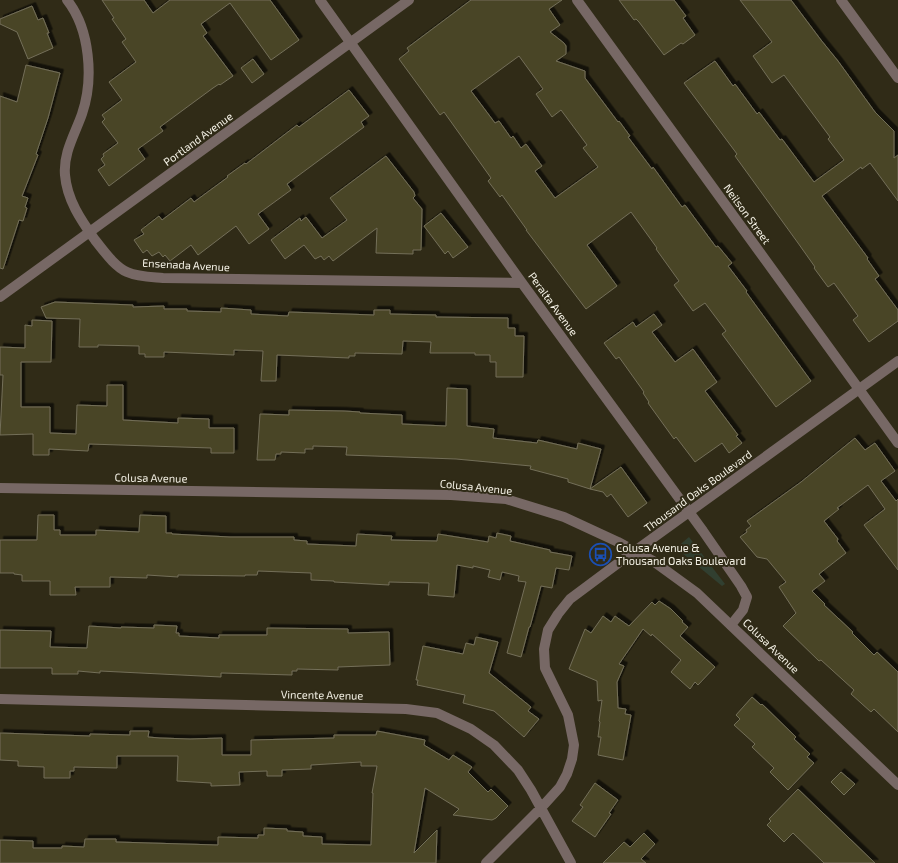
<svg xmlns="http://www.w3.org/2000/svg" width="898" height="863" viewBox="0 0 898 863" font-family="'Exo 2',sans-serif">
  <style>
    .green { fill: #313f30 }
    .building { fill: #4a4428; stroke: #736f58; fill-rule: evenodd; filter: url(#shadow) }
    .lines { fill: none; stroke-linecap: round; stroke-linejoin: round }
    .minor { stroke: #776865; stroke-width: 10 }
    .tertiary { stroke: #776865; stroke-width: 10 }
    .labels { text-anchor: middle; stroke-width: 4; stroke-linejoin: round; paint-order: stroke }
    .street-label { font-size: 11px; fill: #f4f1e5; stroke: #302b17 }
    .poi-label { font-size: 11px; fill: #f4f1e5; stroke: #302b17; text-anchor: start }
  </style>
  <defs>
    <filter id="shadow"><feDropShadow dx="3.5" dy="-3.5" stdDeviation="0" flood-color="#0009"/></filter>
  </defs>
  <rect width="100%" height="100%" fill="#302b17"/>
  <path class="green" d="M 689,537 L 725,584 L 722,586 L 676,548 Z"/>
  <path class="building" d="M 102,0 L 144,0 L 153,13 L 170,0 L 270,0 L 299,40 L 271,60 L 230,3 L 201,24 L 207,33 L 203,36 L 233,76 L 220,85 L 219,84 L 213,88 L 160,127 L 163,131 L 138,149 L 145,159 L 109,186 L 98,170 L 105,165 L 101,159 L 104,156 L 103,154 L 118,143 L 102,122 L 105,119 L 102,115 L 122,100 L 109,82 L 136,62 L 122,42 L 126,39 L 112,19 L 114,18 Z
    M 471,0 L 562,0 L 549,9 L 560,25 L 550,32 L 564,43 L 566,46 L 566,54 L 556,61 L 585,71 L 585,78 L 618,122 L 619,121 L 630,136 L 628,137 L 652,169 L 653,167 L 682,207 L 685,205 L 716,247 L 718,246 L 732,263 L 728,266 L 747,291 L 746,292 L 811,381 L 776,407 L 722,334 L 726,331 L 705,303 L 693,311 L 674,285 L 679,281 L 656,249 L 657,248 L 631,212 L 587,245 L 617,286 L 586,309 L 526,230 L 527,230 L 502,195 L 500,197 L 488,181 L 491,178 L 444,112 L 440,115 L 399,59 L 409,51 L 407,48 ZM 519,56 L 543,89 L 536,94 L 552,117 L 561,110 L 587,145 L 583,148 L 598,167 L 555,198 L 535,171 L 542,166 L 526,144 L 521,148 L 513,136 L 511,138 L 499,121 L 495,123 L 471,91 Z
    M 619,0 L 674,0 L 686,16 L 683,18 L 695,35 L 683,44 L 681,43 L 664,55 L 639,22 L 636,19 L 634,20 Z
    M 740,0 L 791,0 L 821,40 L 838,61 L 875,112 L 894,131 L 894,158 L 898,155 L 898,201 L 870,163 L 862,169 L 861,167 L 822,196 L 868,258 L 867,259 L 879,276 L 875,279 L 898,310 L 898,321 L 869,342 L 853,320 L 858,316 L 834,283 L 828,287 L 814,268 L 815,267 L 798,243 L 735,156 L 737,154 L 684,83 L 715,61 L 733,86 L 735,84 L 757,114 L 759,112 L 780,140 L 782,139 L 814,182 L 844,160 L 828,139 L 830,137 L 784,75 L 772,83 L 753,56 L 772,42 Z
    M 32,6 L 38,20 L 43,18 L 49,33 L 47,33 L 53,48 L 28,59 L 17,32 L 0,24 L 0,19 Z
    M 253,59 L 264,74 L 252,83 L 241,68 Z
    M 26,65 L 60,73 L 48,118 L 36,154 L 38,155 L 22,196 L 28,198 L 25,207 L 27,208 L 23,221 L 19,220 L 3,269 L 0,268 L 0,96 L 17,102 Z
    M 349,90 L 369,116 L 361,122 L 364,127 L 287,184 L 291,190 L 258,214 L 269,229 L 249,244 L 236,226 L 198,255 L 191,245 L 170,261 L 165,255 L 163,257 L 159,252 L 152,256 L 147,250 L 143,253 L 134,240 L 144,234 L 141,230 L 159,216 L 162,220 L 191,198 L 194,202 L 228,177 L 227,176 L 245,163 L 246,164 L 297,125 L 299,127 Z
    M 386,156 L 414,192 L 415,196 L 413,198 L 422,209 L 421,250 L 413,250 L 413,254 L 376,253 L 377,228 L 333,261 L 329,256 L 324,260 L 321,256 L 315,259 L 304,245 L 285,259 L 271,240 L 300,218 L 301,221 L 306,217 L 322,238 L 347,220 L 330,198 Z
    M 441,213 L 468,247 L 453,258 L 448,251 L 445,254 L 424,226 Z
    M 55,302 L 133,305 L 133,307 L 164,306 L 164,309 L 187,309 L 187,311 L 221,312 L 221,308 L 251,310 L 251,314 L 288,316 L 289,312 L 374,315 L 374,310 L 390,310 L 390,314 L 436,315 L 436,317 L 508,318 L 508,328 L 515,328 L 515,336 L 524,336 L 523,377 L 496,377 L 496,362 L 490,362 L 490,355 L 475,355 L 475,353 L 430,353 L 431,342 L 403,341 L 402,354 L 355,353 L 355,356 L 349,356 L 349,358 L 277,355 L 276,381 L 261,381 L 263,351 L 234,350 L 234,355 L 164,352 L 164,357 L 145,357 L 145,354 L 139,354 L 139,346 L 98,345 L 98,347 L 79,347 L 80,319 L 46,318 L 41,307 Z
    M 654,314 L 662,325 L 652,332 L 675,362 L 693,349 L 717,382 L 705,391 L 738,435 L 736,436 L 742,443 L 729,453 L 722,443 L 695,462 L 676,437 L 674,439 L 648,403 L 649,402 L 643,393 L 644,392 L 619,357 L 616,359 L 604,343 L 633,322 L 636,327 Z
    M 32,320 L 52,321 L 51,362 L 21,362 L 21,407 L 50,407 L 50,433 L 76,434 L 77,405 L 107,406 L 107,385 L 123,385 L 123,420 L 178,423 L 178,418 L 209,419 L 209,428 L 234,428 L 234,453 L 211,453 L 211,448 L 89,444 L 88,451 L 49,449 L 49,455 L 33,455 L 33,434 L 0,435 L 3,375 L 0,375 L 0,347 L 25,348 L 25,325 L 32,326 Z
    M 447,388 L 467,389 L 467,426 L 494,429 L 493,438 L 537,443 L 538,440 L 577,449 L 578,443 L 601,449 L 590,489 L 568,482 L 568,479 L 530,469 L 531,466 L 456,459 L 346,455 L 347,447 L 313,446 L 313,449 L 305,449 L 305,453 L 281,452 L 281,454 L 276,454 L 275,460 L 257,460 L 260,414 L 289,415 L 289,410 L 344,411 L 360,412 L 360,413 L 402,415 L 402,424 L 446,426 Z
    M 855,438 L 865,450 L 875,443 L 895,471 L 881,481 L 896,501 L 898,499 L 898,570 L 864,525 L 885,509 L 868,485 L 837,508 L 839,509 L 824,521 L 838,539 L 837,541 L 846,553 L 819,574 L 825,581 L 812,591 L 825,604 L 824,605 L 853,632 L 852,633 L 874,655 L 877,652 L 898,672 L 898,732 L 874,709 L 871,712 L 851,694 L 854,690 L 821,660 L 819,661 L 783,626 L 796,613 L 779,587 L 786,582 L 767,559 L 757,557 L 740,537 L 747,532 L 746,530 L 751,526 L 747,521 L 801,482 Z
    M 621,467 L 647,503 L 628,517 L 611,494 L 607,497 L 603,492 L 590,489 Z
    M 38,515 L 54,515 L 54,530 L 60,530 L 60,535 L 96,535 L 96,530 L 139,532 L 140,515 L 166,516 L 166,533 L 172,533 L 172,534 L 230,537 L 294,537 L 294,540 L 307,541 L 307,544 L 356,546 L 357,534 L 392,536 L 391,540 L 437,541 L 438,534 L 488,542 L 489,536 L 496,538 L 497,533 L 511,536 L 510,541 L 550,550 L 550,552 L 572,556 L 569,570 L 556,568 L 552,588 L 541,586 L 530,627 L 529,627 L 521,657 L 507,653 L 526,582 L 518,581 L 519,576 L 502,572 L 500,580 L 488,577 L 490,570 L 473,566 L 473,568 L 457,565 L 454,597 L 428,595 L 429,583 L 389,582 L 389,585 L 334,582 L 334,581 L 311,580 L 311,573 L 258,571 L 257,575 L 245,575 L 245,576 L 178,575 L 178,577 L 147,575 L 147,578 L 110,577 L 110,587 L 75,587 L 76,595 L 50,595 L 50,581 L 22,581 L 22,575 L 14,574 L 14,573 L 0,573 L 0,540 L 37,540 Z
    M 659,601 L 671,609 L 683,621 L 682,622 L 688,627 L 680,636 L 715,667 L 698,685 L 695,682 L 690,689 L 671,672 L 681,660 L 652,634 L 651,636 L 643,629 L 619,664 L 624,666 L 617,682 L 618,708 L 626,709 L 625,714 L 631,715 L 623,760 L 598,755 L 601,737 L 598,737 L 600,722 L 599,721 L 602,700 L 598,701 L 597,681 L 569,669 L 585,629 L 591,633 L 603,616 L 611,622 L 615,616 L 629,626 L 652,602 L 655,605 Z
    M 154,625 L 177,626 L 176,633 L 179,633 L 179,636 L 219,638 L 219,635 L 267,635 L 267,628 L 348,629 L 348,633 L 389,632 L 390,665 L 338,667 L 338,670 L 297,669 L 297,671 L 292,671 L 292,675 L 221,673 L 221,677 L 100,671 L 100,673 L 78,671 L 78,674 L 52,674 L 52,668 L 0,668 L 0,630 L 51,631 L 50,647 L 87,648 L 89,626 L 121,628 L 121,627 L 154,628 Z
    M 476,637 L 498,642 L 489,673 L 531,707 L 528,711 L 539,719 L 524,737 L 494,711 L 463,703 L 465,695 L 417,685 L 418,680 L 416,680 L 423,646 L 463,654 L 466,643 L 474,645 Z
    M 752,697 L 761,705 L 762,704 L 796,737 L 794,739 L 810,754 L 807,757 L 814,763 L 788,790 L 770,772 L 774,768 L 752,747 L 755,744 L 734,725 L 740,719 L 736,715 Z
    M 130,731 L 149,731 L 148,737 L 160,738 L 190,739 L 222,738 L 222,755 L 251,755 L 251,740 L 334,738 L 334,735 L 376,735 L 377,731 L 425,740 L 424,745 L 449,760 L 453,755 L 472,767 L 468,772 L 488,792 L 491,789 L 508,806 L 496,818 L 492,820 L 453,815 L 459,809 L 425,788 L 414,853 L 437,830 L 436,863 L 0,863 L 0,840 L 33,841 L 33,848 L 62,848 L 62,846 L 84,847 L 85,839 L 116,839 L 116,842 L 218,845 L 218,837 L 258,838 L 258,835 L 264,835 L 264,828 L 287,829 L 287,831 L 303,832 L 303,836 L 322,837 L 322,844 L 371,845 L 373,793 L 372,793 L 377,766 L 361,766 L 361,762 L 311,765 L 311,769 L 282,770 L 282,776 L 267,776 L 267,771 L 239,772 L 240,785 L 211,786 L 211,783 L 177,781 L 178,756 L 117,756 L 117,768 L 74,767 L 74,771 L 70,771 L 70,778 L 44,778 L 44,767 L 18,766 L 18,761 L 0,760 L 0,733 L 90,736 L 90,734 L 130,735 Z
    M 841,772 L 855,784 L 844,795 L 831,782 Z
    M 595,783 L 618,800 L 609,813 L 611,814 L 595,837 L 572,821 L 583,807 L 580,805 Z
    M 798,789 L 875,863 L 824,863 L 793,833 L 784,842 L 767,825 L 771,821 L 769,819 Z
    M 644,833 L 655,844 L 641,859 L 646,863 L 603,863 L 624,842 L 630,847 Z"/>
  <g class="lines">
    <path class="minor" d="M 67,0 C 90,29 94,79 82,114 C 75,134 63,153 65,175 C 67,200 81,220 95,240 C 104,251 114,266 127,272 C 138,277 152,277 163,278 L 522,283
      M 320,0 L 522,283 L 703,531 L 741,586 L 747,597 L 743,610 L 731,625
      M 577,0 L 898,443
      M 841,0 L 898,78
      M 0,297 L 409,0
      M 0,699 L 406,709 L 437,713 L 471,729 L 494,745 L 518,770 L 531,790 L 571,863
      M 486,863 L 541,808 L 560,787 L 567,774 L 572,759 L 574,745 L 568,715 L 545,668 L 544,649 L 548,630 L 558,614 L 570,599 L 617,564 L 898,361"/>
    <path class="tertiary" d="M 0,488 L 451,495 L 506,499 L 564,517 L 618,542 L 653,561 L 697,593 L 898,785"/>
  </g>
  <defs>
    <symbol id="bus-ring" viewBox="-11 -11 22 22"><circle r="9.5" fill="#302b17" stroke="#1a4fb4" stroke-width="1.5"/><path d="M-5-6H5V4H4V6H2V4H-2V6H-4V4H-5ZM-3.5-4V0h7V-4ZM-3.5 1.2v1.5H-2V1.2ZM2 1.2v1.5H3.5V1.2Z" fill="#1a4fb4"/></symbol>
  </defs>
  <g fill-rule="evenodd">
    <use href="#bus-ring" x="588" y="542" width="25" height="25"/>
  </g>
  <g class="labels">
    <g class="street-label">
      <text transform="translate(198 139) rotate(-36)" y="4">Portland Avenue</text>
      <text transform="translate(747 214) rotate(54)" y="4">Neilson Street</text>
      <text transform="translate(186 265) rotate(3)" y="4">Ensenada Avenue</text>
      <text transform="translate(553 304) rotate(54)" y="4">Peralta Avenue</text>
      <text transform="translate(151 478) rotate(1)" y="4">Colusa Avenue</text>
      <text transform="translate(476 487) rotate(6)" y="4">Colusa Avenue</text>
      <text transform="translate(698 491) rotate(-36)" y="4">Thousand Oaks Boulevard</text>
      <text transform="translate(771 646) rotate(44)" y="4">Colusa Avenue</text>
      <text transform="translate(322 695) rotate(1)" y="4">Vincente Avenue</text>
    </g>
    <g class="poi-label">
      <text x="616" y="552">Colusa Avenue &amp;<tspan x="616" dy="13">Thousand Oaks Boulevard</tspan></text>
    </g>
  </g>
</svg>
